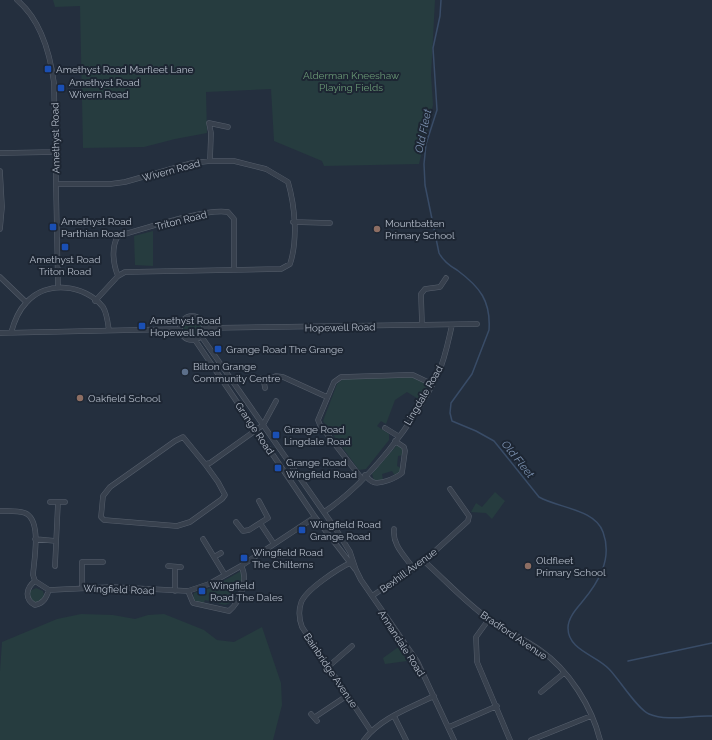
<svg xmlns="http://www.w3.org/2000/svg" width="712" height="740" viewBox="0 0 712 740" font-family="Raleway,sans-serif">
  <style>
    .green { fill: #263c3f }
    .lines { fill: none; stroke-linecap: round; stroke-linejoin: round }
    .stream { stroke: #394c67; stroke-width: 1.5 }
    .minor-casing { stroke: #565f6c; stroke-width: 5.5 }
    .minor { stroke: #38414e; stroke-width: 4.5 }
    .transit-dot { fill: #1a4fb4; stroke: #1d2633; stroke-width: 1.5 }
    .education-dot { fill: #8d6e63; stroke: #1d2633; stroke-width: 1.5 }
    .service-dot { fill: #5c6f8a; stroke: #1d2633; stroke-width: 1.5 }
    .labels { text-anchor: middle; stroke-width: 4; stroke-linejoin: round; paint-order: stroke }
    .poi-label { font-size: 10px; fill: #b4bcc9; stroke: #1d2633; text-anchor: start }
    .park-label { font-size: 10px; fill: #6b9a76; stroke: #1d2633 }
    .street-label { font-size: 10px; fill: #b4bcc9; stroke: #1d2633 }
    .water-label { font-size: 11px; font-style: italic; fill: #7c92b1; stroke: #1d2633 }
  </style>
  <rect width="100%" height="100%" fill="#242f3e"/>
  <path class="green" d="M 53,0 L 435,0 L 431,75 L 433,105 L 419,164 L 324,166 L 322,161 L 274,141 L 271,89 L 206,92 L 207,133 L 175,139 L 144,147 L 83,148 L 80,6 L 55,7 Z
    M 153,231 L 153,266 L 135,265 L 134,236 Z
    M183 328a9 9 0 1 1 18 0a9 9 0 1 1-18 0Z
    M 413,376 L 430,384 L 420,400 L 407,392 L 395,400 L 386,424 L 381,421 L 377,426 L 389,434 L 389,440 L 366,469 L 359,470 L 323,421 L 337,384 L 343,379 Z
    M 397,445 L 399,445 L 404,450 L 403,455 L 398,456 L 397,466 L 401,468 L 401,472 L 395,476 L 392,471 L 382,474 L 383,480 L 374,480 L 372,474 Z
    M 495,492 L 505,501 L 492,519 L 486,513 L 471,512 L 476,503 L 482,507 Z
    M 241,571 L 244,581 L 240,581 L 230,603 L 225,605 L 205,600 L 203,604 L 196,602 L 193,599 L 194,593 L 211,588 Z
    M 36,588 L 43,591 L 44,596 L 39,603 L 31,602 L 30,591 Z
    M 81,614 L 113,615 L 135,619 L 148,615 L 164,614 L 204,630 L 217,640 L 234,642 L 262,627 L 281,683 L 282,705 L 273,740 L 0,740 L 0,671 L 2,642 L 57,619 Z
    M 397,648 L 399,648 L 407,661 L 385,664 L 383,658 Z"/>
  <g class="lines">
    <path class="stream" d="M 441,0 L 440,16 L 433,48 L 437,110 L 426,144 L 424,164 L 425,185 L 439,253 C 443,261 450,266 457,270 C 480,287 491,301 489,330 L 472,374 L 451,403 L 450,413 L 452,421 L 476,431 L 494,441 L 539,497 C 558,508 595,509 603,532 C 613,559 598,583 582,602 C 576,609 568,618 568,628 C 568,650 596,655 609,669 C 619,679 638,710 649,714 C 668,722 691,715 712,716
      M 628,661 L 712,643"/>
    <defs>
      <path id="minor" d="M 17,0 C 41,20 50,53 54,83 L 58,287
        M 0,153 L 56,152
        M 210,161 L 211,133 L 209,123 L 228,127
        M 0,171 L 2,207 L 0,229
        M 57,184 L 110,184 L 125,182 L 192,163 L 210,161 L 234,161 L 266,169 L 288,182 C 295,206 298,240 290,264 L 281,269 L 125,272 L 118,276 L 95,301
        M 293,222 L 330,223
        M 118,276 C 113,264 111,247 118,236 C 144,229 205,208 228,212 L 234,219 L 234,269
        M 0,277 L 26,302
        M180 328a12 12 0 1 1 24 0a12 12 0 1 1-24 0Z
        M 422,325 L 421,294 L 425,289 L 440,287 L 446,278
        M 204,328 L 477,324
        M 0,333 L 180,329
        M 11,333 C 14,322 18,311 26,303 C 46,280 85,284 103,307 C 107,313 108,324 109,331
        M 201,336 L 337,531 L 350,552 L 356,570 L 361,580 L 417,661 L 454,740
        M 195,340 L 315,517 L 355,569
        M 260,378 L 264,382 L 265,388
        M 264,382 L 276,376 L 283,377 L 327,397
        M 385,428 L 398,436
        M 205,464 L 218,482 L 225,495 L 222,499 L 190,522 L 177,526 L 104,520 L 101,517 L 103,496 L 110,487 L 175,441 L 183,437 L 205,464 L 210,463 L 263,425 L 276,401
        M 365,475 C 367,477 370,481 373,482 C 380,485 396,478 402,473 L 405,451 L 404,447 L 395,441
        M 362,479 L 320,425 L 318,420 L 334,382 L 341,377 L 406,375 L 413,375 L 432,384
        M 50,502 L 65,502
        M 0,511 C 8,511 17,510 25,513 C 42,520 34,559 33,575 L 35,581 L 49,590 L 112,587 L 188,591 L 209,584 L 241,566 L 315,517
        M 324,512 C 369,482 414,423 438,374 C 445,359 448,342 452,325
        M 236,522 L 243,531 L 249,530 L 268,518 L 259,501
        M 260,523 L 274,544
        M 394,529 C 392,545 405,556 413,568
        M 35,539 L 56,541
        M 203,539 L 225,575
        M 214,557 L 221,553
        M 424,561 C 446,581 466,603 490,620 C 506,631 524,639 540,650 C 569,670 592,707 600,740
        M 352,562 C 339,568 305,590 301,603 C 298,612 299,619 302,627 L 371,731
        M 55,566 L 58,502
        M 168,566 L 181,567
        M 175,567 L 175,591
        M 35,581 C 26,588 24,599 35,605 C 44,603 46,598 49,590
        M 82,587 L 82,562 L 103,562
        M 188,591 L 193,603 L 229,611 C 240,602 249,579 241,566
        M 372,596 L 424,561 L 468,521 L 469,516 L 450,489
        M 489,619 L 476,637 L 477,662 L 510,740
        M 329,666 L 352,646
        M 541,692 L 564,673
        M 311,714 L 317,721
        M 394,716 L 406,740
        M 315,717 L 348,695
        M 449,727 L 497,706
        M 364,740 C 380,718 410,708 434,696
        M 531,740 L 591,716"/>
    </defs>
    <use href="#minor" class="minor-casing"/>
    <use href="#minor" class="minor"/>
  </g>
  <g class="transit-dot">
    <rect x="44" y="65" width="8" height="8" rx="2"/>
    <rect x="57" y="84" width="8" height="8" rx="2"/>
    <rect x="49" y="223" width="8" height="8" rx="2"/>
    <rect x="61" y="243" width="8" height="8" rx="2"/>
    <rect x="138" y="322" width="8" height="8" rx="2"/>
    <rect x="214" y="345" width="8" height="8" rx="2"/>
    <rect x="272" y="431" width="8" height="8" rx="2"/>
    <rect x="274" y="464" width="8" height="8" rx="2"/>
    <rect x="298" y="526" width="8" height="8" rx="2"/>
    <rect x="240" y="554" width="8" height="8" rx="2"/>
    <rect x="198" y="587" width="8" height="8" rx="2"/>
  </g>
  <g class="education-dot">
    <circle cx="377" cy="229" r="4"/>
    <circle cx="80" cy="398" r="4"/>
    <circle cx="528" cy="566" r="4"/>
  </g>
  <circle class="service-dot" cx="185" cy="372" r="4"/>
  <g class="labels">
    <g class="poi-label">
      <text x="56" y="73">Amethyst Road Marfleet Lane</text>
      <text x="69" y="86">Amethyst Road<tspan x="69" dy="12">Wivern Road</tspan></text>
      <text x="61" y="225">Amethyst Road<tspan x="61" dy="12">Parthian Road</tspan></text>
      <text x="385" y="227">Mountbatten<tspan x="385" dy="12">Primary School</tspan></text>
      <text x="65" y="263" text-anchor="middle">Amethyst Road<tspan x="65" dy="12">Triton Road</tspan></text>
      <text x="150" y="324">Amethyst Road<tspan x="150" dy="12">Hopewell Road</tspan></text>
      <text x="226" y="353">Grange Road The Grange</text>
      <text x="193" y="370">Bilton Grange<tspan x="193" dy="12">Community Centre</tspan></text>
      <text x="88" y="402">Oakfield School</text>
      <text x="284" y="433">Grange Road<tspan x="284" dy="12">Lingdale Road</tspan></text>
      <text x="286" y="466">Grange Road<tspan x="286" dy="12">Wingfield Road</tspan></text>
      <text x="310" y="528">Wingfield Road<tspan x="310" dy="12">Grange Road</tspan></text>
      <text x="252" y="556">Wingfield Road<tspan x="252" dy="12">The Chilterns</tspan></text>
      <text x="536" y="564">Oldfleet<tspan x="536" dy="12">Primary School</tspan></text>
      <text x="210" y="589">Wingfield<tspan x="210" dy="12">Road The Dales</tspan></text>
    </g>
    <g class="park-label">
      <text x="351" y="79">Alderman Kneeshaw<tspan x="351" dy="12">Playing Fields</tspan></text>
    </g>
    <g class="street-label">
      <text transform="translate(55 138) rotate(-91)" y="4">Amethyst Road</text>
      <text transform="translate(171 170) rotate(-15)" y="4">Wivern Road</text>
      <text transform="translate(181 220) rotate(-14)" y="4">Triton Road</text>
      <text transform="translate(340 327) rotate(-1)" y="4">Hopewell Road</text>
      <text transform="translate(423 395) rotate(-60)" y="4">Lingdale Road</text>
      <text transform="translate(255 428) rotate(56)" y="4">Grange Road</text>
      <text transform="translate(408 570) rotate(-36)" y="4">Bexhill Avenue</text>
      <text transform="translate(119 589) rotate(2)" y="4">Wingfield Road</text>
      <text transform="translate(514 635) rotate(34)" y="4">Bradford Avenue</text>
      <text transform="translate(402 643) rotate(57)" y="4">Annandale Road</text>
      <text transform="translate(331 670) rotate(56)" y="4">Bainbridge Avenue</text>
    </g>
    <g class="water-label">
      <text transform="translate(423 131) rotate(-78)" y="4">Old Fleet</text>
      <text transform="translate(518 459) rotate(51)" y="4">Old Fleet</text>
    </g>
  </g>
</svg>
